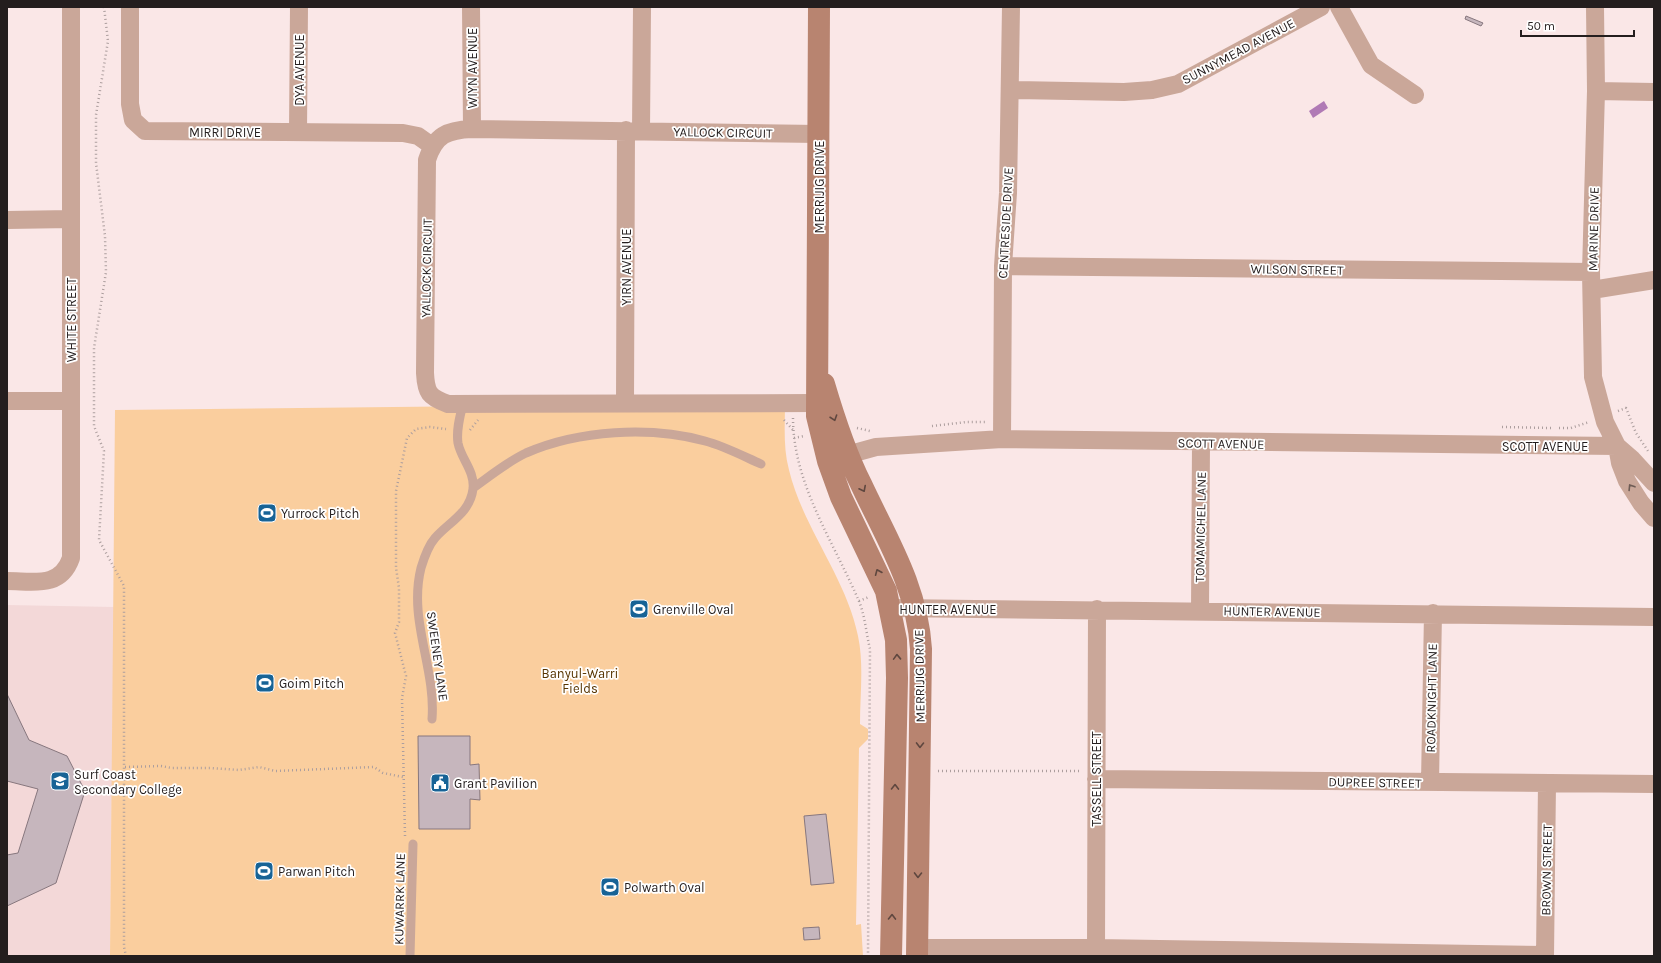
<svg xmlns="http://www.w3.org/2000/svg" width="1661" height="963" viewBox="0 0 1661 963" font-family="Karla,sans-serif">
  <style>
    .built { fill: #f3d8d8 }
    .green { fill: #face9e }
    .water { fill: #b07ab5 }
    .building { fill: #c6b6bd; stroke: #87777e }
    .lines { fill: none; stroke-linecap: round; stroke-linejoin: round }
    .path { stroke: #ac9e9e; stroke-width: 2.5; stroke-dasharray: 1 3; stroke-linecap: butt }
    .lane { stroke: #caa799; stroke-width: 9 }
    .street { stroke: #caa799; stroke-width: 18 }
    .secondary { stroke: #b88470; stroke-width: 22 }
    .oneway { stroke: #5f473f }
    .oneway2 { stroke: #6f5c55 }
    .labels { text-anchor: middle; stroke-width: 3.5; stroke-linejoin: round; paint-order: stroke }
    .street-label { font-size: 13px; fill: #241e1e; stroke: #fff }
    .poi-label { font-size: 13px; fill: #241e1e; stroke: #fff; text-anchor: start }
    .park-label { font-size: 13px; fill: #573400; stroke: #fff }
  </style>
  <rect width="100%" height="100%" fill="#fae7e7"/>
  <path class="built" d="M 7,605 L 114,607 L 110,956 L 7,956 Z"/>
  <path class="green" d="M 785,403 C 785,425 783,448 789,470 C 803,528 846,577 858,636 C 864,664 860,695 860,724 L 868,729 L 868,739 L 859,748 L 856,925 L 861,924 L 863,956 L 110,956 L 115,410 Z"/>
  <path class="water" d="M 1324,101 L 1328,108 L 1313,118 L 1309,111 Z"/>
  <path class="building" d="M 1466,16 L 1483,23 L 1481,26 L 1465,19 Z
    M 7,694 L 29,740 L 67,756 L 85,791 L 56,883 L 7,906 L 7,855 L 18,853 L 38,789 L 7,781 Z
    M 418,736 L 470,736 L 470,765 L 479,764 L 480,800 L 470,799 L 470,829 L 419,829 Z
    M 826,814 L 834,883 L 811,885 L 804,816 Z
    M 819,927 L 820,939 L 804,940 L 803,928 Z"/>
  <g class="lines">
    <path class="path" d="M 104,7 L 108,41 L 96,115 L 96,163 L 105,236 L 106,272 L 94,348 L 94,426 L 104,451 L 99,540 L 124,586 L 124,947 L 126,956
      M 1618,411 L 1626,408 L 1636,433 L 1648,451
      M 793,418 C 793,483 833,541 858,599 C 865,614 866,633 870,649 L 868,956
      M 784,420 L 793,430
      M 932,426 L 967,422 L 987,422
      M 1502,427 L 1551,428
      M 857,428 L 870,431
      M 1559,428 L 1571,428 L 1589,422
      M 470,430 L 478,420
      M 794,438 L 804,436
      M 859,601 L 869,597
      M 125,767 L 161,766 L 172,768 L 211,768 L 239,770 L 259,767 L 275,771 L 374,767 L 383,773 L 403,777
      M 938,771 L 1082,771
      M 405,836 L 402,698 L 406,676 L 395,633 L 399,622 L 399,588 L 396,568 L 396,491 L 407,438 L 416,429 L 430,427 L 446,429"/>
    <path class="lane" d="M 473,488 C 490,476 507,462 526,453 C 579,430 650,426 705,441 C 724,446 743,456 761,464
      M 432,719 C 436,668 408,620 421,568 C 424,558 428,546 435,538 C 449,522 470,513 473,489 C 475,471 461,459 458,443 C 456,430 460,416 463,404
      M 410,956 L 413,844"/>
    <path class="street" d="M 130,7 L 130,104 L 133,120 L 145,131 L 403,133 L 418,136 L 432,146
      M 471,7 L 472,129
      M 1339,7 L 1371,65 L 1415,95
      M 1595,7 L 1596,91 L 1591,272 L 1593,377 L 1605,422 L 1617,446 L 1620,463 L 1627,481 L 1641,503 L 1654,518
      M 1010,90 L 1124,92 L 1152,90 L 1178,84 L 1321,7
      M 1596,91 L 1654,92
      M 641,131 L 642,7
      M 298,132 L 299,7
      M 7,220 L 71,219
      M 1003,266 L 1591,272
      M 1592,290 L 1654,280
      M 7,401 L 70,401
      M 625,403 L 626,130
      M 816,403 L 448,404 C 429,397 426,393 425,373 L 427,160 C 435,135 447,130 472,129 L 819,134
      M 1002,439 L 1003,266 L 1008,193 L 1011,7
      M 1617,446 L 1632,459 L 1654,483
      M 836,458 L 876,447 L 1002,439 L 1617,446
      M 7,581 C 33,581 60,589 71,558 L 71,7
      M 891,608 L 1654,617
      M 1200,611 L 1201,443
      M 1096,779 L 1654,784
      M 1430,782 L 1433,613
      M 918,948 L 1096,948 L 1545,955
      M 1096,948 L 1097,609
      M 1545,956 L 1547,783"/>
    <path class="secondary" d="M 819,7 L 817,416 L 828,461 L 841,497 L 886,591 L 896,640 L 897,678 L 891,956
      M 824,384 C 834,418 845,452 861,484 C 887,540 917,586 921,649 L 917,956"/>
  </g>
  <defs><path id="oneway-chevron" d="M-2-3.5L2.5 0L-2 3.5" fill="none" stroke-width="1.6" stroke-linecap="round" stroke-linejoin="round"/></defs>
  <g class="oneway">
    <use href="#oneway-chevron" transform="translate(834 418) rotate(71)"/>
    <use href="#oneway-chevron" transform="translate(863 489) rotate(63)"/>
    <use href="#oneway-chevron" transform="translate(878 572) rotate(-113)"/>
    <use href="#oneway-chevron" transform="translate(897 657) rotate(-92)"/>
    <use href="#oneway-chevron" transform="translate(920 745) rotate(91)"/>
    <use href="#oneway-chevron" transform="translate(895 787) rotate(-89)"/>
    <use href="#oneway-chevron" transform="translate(918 875) rotate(91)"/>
    <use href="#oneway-chevron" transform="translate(892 917) rotate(-89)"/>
  </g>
  <use class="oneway2" href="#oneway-chevron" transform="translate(1631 487) rotate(-122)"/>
  <defs>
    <symbol id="stadium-square" viewBox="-11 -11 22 22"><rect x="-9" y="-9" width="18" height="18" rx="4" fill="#176396" stroke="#fff"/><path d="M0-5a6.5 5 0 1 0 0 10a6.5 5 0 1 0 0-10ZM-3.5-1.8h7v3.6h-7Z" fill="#fff"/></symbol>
    <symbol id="school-square" viewBox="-11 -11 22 22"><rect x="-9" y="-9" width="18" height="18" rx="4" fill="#176396" stroke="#fff"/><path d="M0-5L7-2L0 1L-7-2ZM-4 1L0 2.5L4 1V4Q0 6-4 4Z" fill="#fff"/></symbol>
    <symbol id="civic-square" viewBox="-11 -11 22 22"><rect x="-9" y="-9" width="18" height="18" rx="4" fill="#176396" stroke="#fff"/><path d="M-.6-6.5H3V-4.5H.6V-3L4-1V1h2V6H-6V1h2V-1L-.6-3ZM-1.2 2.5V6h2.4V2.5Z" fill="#fff"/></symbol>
  </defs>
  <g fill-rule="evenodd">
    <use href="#stadium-square" x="256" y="502" width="22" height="22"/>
    <use href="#stadium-square" x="628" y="598" width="22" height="22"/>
    <use href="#stadium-square" x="254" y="672" width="22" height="22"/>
    <use href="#school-square" x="49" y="770" width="22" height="22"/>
    <use href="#civic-square" x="429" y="772" width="22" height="22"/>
    <use href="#stadium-square" x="253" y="860" width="22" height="22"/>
    <use href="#stadium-square" x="599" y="876" width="22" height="22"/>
  </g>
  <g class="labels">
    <g class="street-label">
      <text transform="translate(1238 51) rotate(-28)" y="5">SUNNYMEAD AVENUE</text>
      <text transform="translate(472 68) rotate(-90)" y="5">WIYN AVENUE</text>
      <text transform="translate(299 70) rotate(-90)" y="5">DYA AVENUE</text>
      <text x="225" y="137">MIRRI DRIVE</text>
      <text transform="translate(723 132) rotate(1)" y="5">YALLOCK CIRCUIT</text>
      <text transform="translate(819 187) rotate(-90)" y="5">MERRIJIG DRIVE</text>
      <text transform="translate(1005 223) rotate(-87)" y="5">CENTRESIDE DRIVE</text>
      <text transform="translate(1593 229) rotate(-89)" y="5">MARINE DRIVE</text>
      <text transform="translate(626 267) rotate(-90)" y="5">YIRN AVENUE</text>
      <text transform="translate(426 268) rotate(-89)" y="5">YALLOCK CIRCUIT</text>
      <text transform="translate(1297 269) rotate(1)" y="5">WILSON STREET</text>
      <text transform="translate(71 320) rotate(-90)" y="5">WHITE STREET</text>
      <text transform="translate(1221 443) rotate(1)" y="5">SCOTT AVENUE</text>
      <text x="1545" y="451">SCOTT AVENUE</text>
      <text transform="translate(1200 527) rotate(-89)" y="5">TOMAMICHEL LANE</text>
      <text x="948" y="614">HUNTER AVENUE</text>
      <text transform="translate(1272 611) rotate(1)" y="5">HUNTER AVENUE</text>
      <text transform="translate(438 656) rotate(82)" y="5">SWEENEY LANE</text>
      <text transform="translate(919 676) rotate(-91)" y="5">MERRIJIG DRIVE</text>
      <text transform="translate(1431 698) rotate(-89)" y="5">ROADKNIGHT LANE</text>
      <text transform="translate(1096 779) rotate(-90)" y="5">TASSELL STREET</text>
      <text transform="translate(1375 782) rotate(1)" y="5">DUPREE STREET</text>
      <text transform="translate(1546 870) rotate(-89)" y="5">BROWN STREET</text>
      <text transform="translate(399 899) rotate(-89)" y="5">KUWARRK LANE</text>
    </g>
    <g class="poi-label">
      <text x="281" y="518">Yurrock Pitch</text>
      <text x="653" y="614">Grenville Oval</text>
      <text x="279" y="688">Goim Pitch</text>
      <text x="74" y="779">Surf Coast<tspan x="74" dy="15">Secondary College</tspan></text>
      <text x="454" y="788">Grant Pavilion</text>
      <text x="278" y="876">Parwan Pitch</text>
      <text x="624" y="892">Polwarth Oval</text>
    </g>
    <g class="park-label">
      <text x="580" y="678">Banyul-Warri<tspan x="580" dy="15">Fields</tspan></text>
    </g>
  </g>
  <rect width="1661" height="963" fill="none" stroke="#241e1e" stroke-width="16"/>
  <path d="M1521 30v6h113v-6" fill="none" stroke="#241e1e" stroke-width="2"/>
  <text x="1527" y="30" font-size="12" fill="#241e1e" stroke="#ffffff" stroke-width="3" paint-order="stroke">50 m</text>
</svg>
